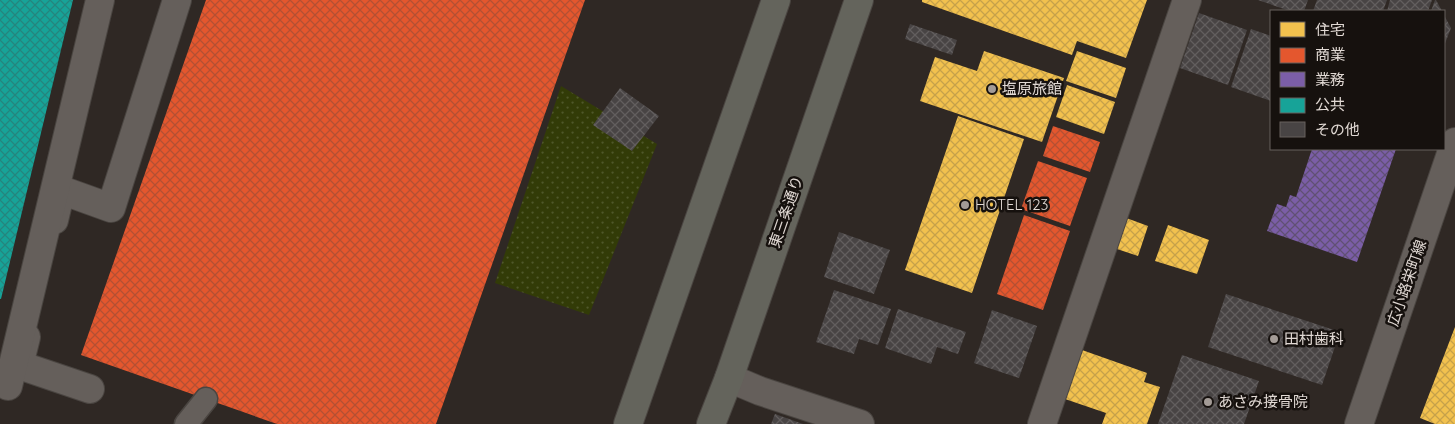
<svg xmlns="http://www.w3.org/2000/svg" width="1455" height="424" viewBox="0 0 1455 424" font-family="Quicksand,'Noto Sans JP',sans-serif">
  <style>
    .grass { fill: url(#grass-dots) }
    .homes { fill: url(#homes-cross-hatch) }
    .shops { fill: url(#shops-cross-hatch) }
    .offices { fill: url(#offices-cross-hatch) }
    .public { fill: url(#public-cross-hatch) }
    .building { fill: url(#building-cross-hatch) }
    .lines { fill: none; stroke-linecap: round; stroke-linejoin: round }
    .service-casing { stroke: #4a4541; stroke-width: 25 }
    .pedestrian-casing { stroke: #4a4541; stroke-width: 30 }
    .minor-casing { stroke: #4a4541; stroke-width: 30 }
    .tertiary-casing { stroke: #4a4541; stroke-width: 30 }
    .trunk-casing { stroke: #4a4541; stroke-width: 30 }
    .service { stroke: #655f5b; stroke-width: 22 }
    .pedestrian { stroke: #655f5b; stroke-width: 28 }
    .minor { stroke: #655f5b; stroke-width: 28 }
    .tertiary { stroke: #655f5b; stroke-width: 28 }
    .trunk { stroke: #64645c; stroke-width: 28 }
    .poi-dot { fill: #a39b96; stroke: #16110e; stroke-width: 2 }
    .labels { text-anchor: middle; stroke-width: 5; stroke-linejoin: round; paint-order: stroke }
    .poi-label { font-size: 15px; fill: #e1d9d4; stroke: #16110e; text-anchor: start }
    .street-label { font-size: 15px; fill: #e1d9d4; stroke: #16110e }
  </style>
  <defs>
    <pattern id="grass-dots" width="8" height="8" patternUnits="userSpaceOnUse" patternTransform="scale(1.25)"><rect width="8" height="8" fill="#323b07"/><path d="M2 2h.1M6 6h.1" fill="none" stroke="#4f572a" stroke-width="1.8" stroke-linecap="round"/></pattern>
    <pattern id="homes-cross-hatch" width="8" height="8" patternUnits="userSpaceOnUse" patternTransform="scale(1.25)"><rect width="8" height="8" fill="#f2c14e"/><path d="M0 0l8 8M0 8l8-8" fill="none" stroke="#c6a14a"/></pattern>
    <pattern id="shops-cross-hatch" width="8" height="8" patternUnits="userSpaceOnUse" patternTransform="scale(1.25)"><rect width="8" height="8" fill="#e4572e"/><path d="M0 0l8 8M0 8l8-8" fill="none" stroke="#b45033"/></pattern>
    <pattern id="offices-cross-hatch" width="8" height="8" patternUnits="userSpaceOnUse" patternTransform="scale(1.25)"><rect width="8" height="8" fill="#7b5ea7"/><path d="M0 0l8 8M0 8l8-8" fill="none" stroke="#605074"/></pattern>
    <pattern id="public-cross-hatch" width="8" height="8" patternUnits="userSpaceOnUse" patternTransform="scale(1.25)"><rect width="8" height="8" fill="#17a398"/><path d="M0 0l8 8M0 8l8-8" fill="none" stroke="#24867e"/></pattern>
    <pattern id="building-cross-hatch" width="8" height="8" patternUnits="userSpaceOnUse" patternTransform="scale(1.25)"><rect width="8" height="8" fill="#484444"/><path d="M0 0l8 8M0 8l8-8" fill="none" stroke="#625e5e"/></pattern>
  </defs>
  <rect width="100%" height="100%" fill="#2f2824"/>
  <path class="grass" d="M 561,86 L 657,144 L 589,315 L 495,283 Z"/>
  <path class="homes" d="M 922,0 L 1147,0 L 1126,58 L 1077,41 L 1072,55 L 922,2 Z
    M 984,51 L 1064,78 L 1042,142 L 920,101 L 935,57 L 977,71 Z
    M 1077,51 L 1126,68 L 1116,98 L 1066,81 Z
    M 1067,85 L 1115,102 L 1104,134 L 1056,117 Z
    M 958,116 L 1024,139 L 972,293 L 905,270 Z
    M 1121,216 L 1148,226 L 1138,256 L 1111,247 Z
    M 1168,225 L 1209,240 L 1197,274 L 1155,261 Z
    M 1455,327 L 1455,424 L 1435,424 L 1420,418 Z
    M 1082,350 L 1147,373 L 1144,382 L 1160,387 L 1147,424 L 1102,424 L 1106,413 L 1065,399 Z"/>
  <path class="shops" d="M 206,0 L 585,0 L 436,424 L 277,424 L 81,355 Z
    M 1053,126 L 1100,142 L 1090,172 L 1043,156 Z
    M 1038,161 L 1087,178 L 1070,226 L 1021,209 Z
    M 1024,215 L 1070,231 L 1043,310 L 997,294 Z"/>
  <path class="offices" d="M 1312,149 L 1396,149 L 1357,262 L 1267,231 L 1277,204 L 1286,207 L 1290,195 L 1296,197 Z"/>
  <path class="public" d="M 0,0 L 73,0 L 1,299 L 0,299 Z"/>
  <path class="building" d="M 1258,0 L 1308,0 L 1304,11 L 1290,11 Z
    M 1317,0 L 1387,0 L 1383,11 L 1313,11 Z
    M 1390,0 L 1432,0 L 1428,11 L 1387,11 Z
    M 1435,0 L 1436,0 L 1442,11 L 1431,11 Z
    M 1199,13 L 1247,30 L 1228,85 L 1180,68 Z
    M 1444,15 L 1451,28 L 1444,46 Z
    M 910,24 L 957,40 L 952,55 L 905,39 Z
    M 1251,29 L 1271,36 L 1271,101 L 1231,87 Z
    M 620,88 L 659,116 L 632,151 L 593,125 Z
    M 839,232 L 890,250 L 874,294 L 824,277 Z
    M 834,290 L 891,309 L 878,345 L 859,339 L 854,354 L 816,342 Z
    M 1226,294 L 1340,332 L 1322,385 L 1208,347 Z
    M 898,309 L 966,332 L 958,354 L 937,347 L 931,364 L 885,348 Z
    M 992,310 L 1037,326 L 1019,378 L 974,363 Z
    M 1182,355 L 1259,381 L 1244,424 L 1158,424 Z
    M 775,414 L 803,424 L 771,424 Z"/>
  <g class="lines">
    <defs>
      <path id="service" d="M 186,424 L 206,399"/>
      <path id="pedestrian" d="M 54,220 L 61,190 L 111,208 L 177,0
        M 26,337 L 19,365 L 90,389"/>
      <path id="minor" d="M 729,378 L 760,391 L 860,424
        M 8,386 L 100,0"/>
      <path id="tertiary" d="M 1042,424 L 1187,0
        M 1359,424 L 1455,142"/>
      <path id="trunk" d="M 628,424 L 776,0
        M 711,424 L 729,378 L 859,0"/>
    </defs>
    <use href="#service" class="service-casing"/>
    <use href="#pedestrian" class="pedestrian-casing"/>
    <use href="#minor" class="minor-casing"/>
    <use href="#tertiary" class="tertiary-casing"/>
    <use href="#trunk" class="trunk-casing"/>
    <use href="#service" class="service"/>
    <use href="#pedestrian" class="pedestrian"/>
    <use href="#minor" class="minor"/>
    <use href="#tertiary" class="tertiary"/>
    <use href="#trunk" class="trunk"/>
  </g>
  <g class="poi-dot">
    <circle cx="992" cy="89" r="5"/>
    <circle cx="965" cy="205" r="5"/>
    <circle cx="1274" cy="339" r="5"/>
    <circle cx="1208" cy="402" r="5"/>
  </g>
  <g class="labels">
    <g class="poi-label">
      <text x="1002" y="94">塩原旅館</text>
      <text x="975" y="210">HOTEL 123</text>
      <text x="1284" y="344">田村歯科</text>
      <text x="1218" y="407">あさみ接骨院</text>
    </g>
    <g class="street-label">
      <text transform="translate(786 212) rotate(-71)" y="5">東三条通り</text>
      <text transform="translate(1407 283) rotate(-71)" y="5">広小路栄町線</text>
    </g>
  </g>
  <rect x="1270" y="10" width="175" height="140" fill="#16110e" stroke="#67615d"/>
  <rect x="1280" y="22" width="25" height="15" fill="#f2c14e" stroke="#67615d"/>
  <text x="1315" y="35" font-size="15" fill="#e1d9d4">住宅</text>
  <rect x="1280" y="48" width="25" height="15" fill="#e4572e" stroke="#67615d"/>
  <text x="1315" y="60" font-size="15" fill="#e1d9d4">商業</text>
  <rect x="1280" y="72" width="25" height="15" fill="#7b5ea7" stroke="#67615d"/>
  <text x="1315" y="85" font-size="15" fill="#e1d9d4">業務</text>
  <rect x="1280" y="98" width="25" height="15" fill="#17a398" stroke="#67615d"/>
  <text x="1315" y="110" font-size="15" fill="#e1d9d4">公共</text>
  <rect x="1280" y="122" width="25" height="15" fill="#484444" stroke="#67615d"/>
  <text x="1315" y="135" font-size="15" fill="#e1d9d4">その他</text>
</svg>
